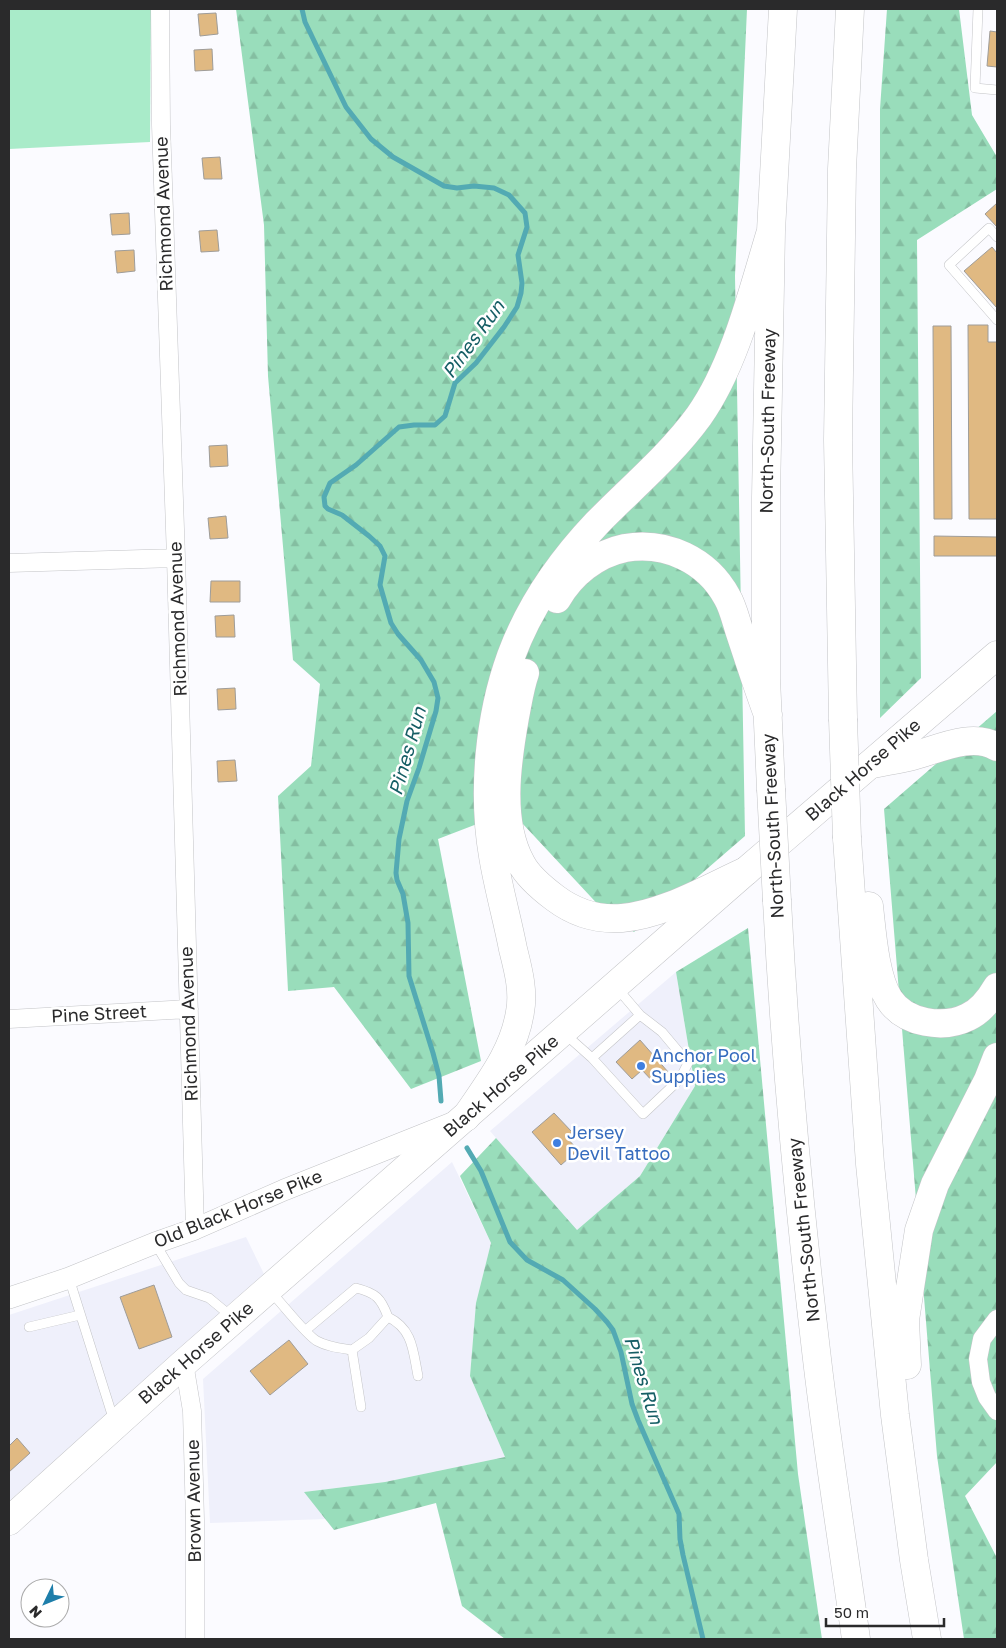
<svg xmlns="http://www.w3.org/2000/svg" width="1006" height="1648" viewBox="0 0 1006 1648" font-family="'Golos Text',sans-serif">
  <style>
    .built { fill: #eff0fb }
    .grass { fill: #a9ebc9 }
    .forest { fill: url(#forest-firs) }
    .lines { fill: none; stroke-linecap: round; stroke-linejoin: round }
    .stream { stroke: #53aab3; stroke-width: 5 }
    .building { fill: #e0b982; stroke: #9e9c99 }
    .service-casing { stroke: #c3c4c7; stroke-width: 10 }
    .minor-casing { stroke: #c3c4c7; stroke-width: 19 }
    .tertiary-casing { stroke: #c3c4c7; stroke-width: 22 }
    .primary-casing { stroke: #c3c4c7; stroke-width: 29 }
    .motorway-casing { stroke: #c3c4c7; stroke-width: 29 }
    .service { stroke: #fff; stroke-width: 9 }
    .minor { stroke: #fff; stroke-width: 18 }
    .tertiary { stroke: #fff; stroke-width: 21 }
    .primary { stroke: #fff; stroke-width: 28 }
    .motorway { stroke: #fff; stroke-width: 28 }
    .motorway-bridge-casing { stroke: #c3c4c7; stroke-width: 29; stroke-linecap: butt }
    .motorway-bridge { stroke: #fff; stroke-width: 28 }
    .shop-dot { fill: #3f7fe0; stroke: #fff; stroke-width: 2 }
    .labels { text-anchor: middle; stroke-width: 5; stroke-linejoin: round; paint-order: stroke }
    .street-label { font-size: 18px; fill: #2a2a2b; stroke: #fff }
    .shop-label { font-size: 18px; fill: #366cbe; stroke: #fff; text-anchor: start }
    .water-label { font-size: 19px; font-style: italic; fill: #155e65; stroke: #fff }
  </style>
  <defs>
    <pattern id="forest-firs" width="22" height="20" patternUnits="userSpaceOnUse" patternTransform="scale(1.25)"><rect width="22" height="20" fill="#9db"/><path d="M5 1l3.5 6h-7zM16 11l3.5 6h-7z" fill="#84bea1"/></pattern>
  </defs>
  <rect width="100%" height="100%" fill="#fbfbff"/>
  <path class="built" d="M 676,972 L 695,1086 L 640,1176 L 576,1231 L 490,1131 Z
    M 452,1162 L 491,1243 L 476,1303 L 470,1376 L 505,1457 L 385,1482 L 305,1492 L 326,1519 L 210,1523 L 203,1379 Z
    M 246,1237 L 265,1276 L 9,1501 L 9,1315 Z"/>
  <path class="grass" d="M 9,9 L 151,9 L 150,142 L 9,149 Z"/>
  <path class="forest" d="M 236,9 L 747,9 L 735,276 L 745,836 L 634,932 L 604,911 L 522,823 L 477,824 L 438,839 L 481,1061 L 411,1089 L 334,987 L 288,991 L 278,796 L 311,766 L 320,684 L 293,660 L 268,376 L 264,225 Z
    M 887,9 L 959,9 L 972,115 L 997,157 L 997,189 L 917,240 L 921,678 L 880,718 L 880,109 Z
    M 997,711 L 997,1462 L 965,1496 L 997,1558 L 997,1639 L 964,1639 L 937,1456 L 884,809 Z
    M 748,928 L 798,1474 L 822,1639 L 505,1639 L 462,1606 L 436,1503 L 334,1530 L 304,1492 L 385,1482 L 505,1457 L 470,1376 L 476,1303 L 491,1243 L 460,1176 L 496,1138 L 577,1230 L 640,1176 L 695,1086 L 676,972 Z"/>
  <g class="lines">
    <path class="stream" d="M 302,9 L 305,22 L 346,107 L 371,139 L 393,157 L 444,186 L 457,188 L 474,186 L 494,188 L 509,195 L 525,213 L 527,227 L 518,255 L 522,283 L 521,293 L 517,307 L 504,327 L 476,363 L 455,383 L 445,416 L 435,425 L 414,425 L 399,427 L 356,465 L 330,483 L 324,497 L 325,506 L 328,509 L 342,515 L 369,536 L 380,546 L 385,556 L 380,585 L 391,623 L 398,634 L 421,660 L 434,682 L 438,698 L 436,711 L 419,768 L 407,801 L 399,839 L 396,873 L 397,880 L 403,894 L 408,923 L 409,976 L 433,1053 L 439,1076 L 441,1101
      M 467,1148 L 481,1171 L 510,1242 L 527,1260 L 563,1280 L 595,1309 L 607,1322 L 613,1330 L 621,1352 L 632,1404 L 638,1420 L 679,1514 L 680,1539 L 683,1555 L 703,1639"/>
  </g>
  <path class="building" d="M 216,13 L 218,34 L 200,36 L 198,14 Z
    M 990,31 L 997,32 L 997,67 L 987,66 Z
    M 212,49 L 213,70 L 195,71 L 194,50 Z
    M 220,157 L 222,179 L 204,179 L 202,158 Z
    M 997,203 L 997,227 L 985,214 Z
    M 129,213 L 130,234 L 112,235 L 110,214 Z
    M 217,230 L 219,251 L 201,252 L 199,231 Z
    M 992,247 L 997,253 L 997,308 L 964,271 Z
    M 134,250 L 135,271 L 117,273 L 115,251 Z
    M 968,325 L 988,325 L 988,342 L 997,342 L 997,519 L 969,519 Z
    M 933,326 L 951,326 L 952,519 L 934,519 Z
    M 227,445 L 228,466 L 210,467 L 209,446 Z
    M 226,516 L 228,538 L 210,539 L 208,518 Z
    M 934,536 L 997,537 L 997,556 L 934,556 Z
    M 211,581 L 240,581 L 240,602 L 210,602 Z
    M 234,615 L 235,637 L 216,637 L 215,616 Z
    M 235,688 L 236,709 L 218,710 L 217,689 Z
    M 235,760 L 237,781 L 218,782 L 217,761 Z
    M 640,1040 L 669,1073 L 656,1085 L 642,1070 L 632,1079 L 616,1062 Z
    M 554,1113 L 572,1132 L 566,1137 L 578,1150 L 561,1165 L 532,1132 Z
    M 154,1285 L 172,1337 L 139,1349 L 120,1297 Z
    M 289,1340 L 308,1364 L 270,1395 L 250,1371 Z
    M 17,1438 L 30,1453 L 9,1472 L 9,1446 Z"/>
  <g class="lines">
    <defs>
      <path id="service" d="M 978,9 L 975,88 L 997,90
        M 997,237 L 989,228 L 949,265 L 997,320
        M 565,1034 L 592,1058 L 640,1015 L 617,988
        M 592,1058 L 643,1114 L 680,1079 L 688,1063 L 662,1032 L 640,1015
        M 155,1243 L 179,1283 L 186,1290 L 209,1298 L 232,1317
        M 69,1278 L 114,1421
        M 270,1291 C 281,1302 306,1335 317,1341 C 328,1347 339,1348 352,1350 L 369,1338 L 388,1317 C 381,1298 376,1293 356,1288 L 306,1330
        M 388,1317 C 413,1329 413,1351 418,1376
        M 29,1327 L 80,1315
        M 352,1350 L 361,1407"/>
      <path id="minor" d="M 160,9 L 161,125 L 176,558 L 195,1229
        M 9,563 L 176,558
        M 9,1019 L 189,1009
        M 997,1319 L 982,1339 L 978,1359 L 981,1382 L 987,1397 L 997,1411
        M 184,1363 L 192,1411 L 195,1520 L 195,1639"/>
      <path id="tertiary" d="M 9,1298 L 69,1278 L 155,1243 L 195,1229 L 284,1190 L 452,1123"/>
      <path id="primary" d="M 9,1521 L 184,1363 L 746,871 L 997,655"/>
      <path id="motorway" d="M 557,599 C 571,574 596,554 625,548 C 666,541 707,560 727,597 C 733,607 736,621 740,633 C 749,660 758,688 768,715
        M 525,673 C 520,687 518,702 515,717 C 507,762 498,821 521,863 C 528,877 543,889 555,898 C 575,913 597,920 622,918 C 665,914 708,888 746,871
        M 843,719 L 838,440 L 842,169 L 850,9
        M 871,764 C 883,762 897,760 909,757 C 935,751 971,731 997,747
        M 771,789 L 766,679 L 766,497 L 771,231 L 783,9
        M 847,838 L 870,1164 L 895,1415 L 914,1560 L 927,1639
        M 777,901 C 785,1054 799,1207 817,1359 C 828,1453 843,1546 856,1639
        M 869,906 C 872,933 875,977 889,999 C 905,1024 944,1029 968,1017 C 981,1011 990,999 997,987
        M 466,1117 C 488,1084 514,1052 520,1012 C 524,991 518,969 513,949 C 507,918 498,887 493,856 C 482,792 489,717 511,656 C 530,605 560,562 597,523 C 631,488 670,456 699,416 C 735,365 753,290 771,231
        M 907,1365 L 905,1320 L 919,1230 L 935,1184 L 988,1080 L 997,1057"/>
    </defs>
    <use href="#service" class="service-casing"/>
    <use href="#minor" class="minor-casing"/>
    <use href="#tertiary" class="tertiary-casing"/>
    <use href="#primary" class="primary-casing"/>
    <use href="#motorway" class="motorway-casing"/>
    <use href="#service" class="service"/>
    <use href="#minor" class="minor"/>
    <use href="#tertiary" class="tertiary"/>
    <use href="#primary" class="primary"/>
    <use href="#motorway" class="motorway"/>
    <defs>
      <path id="motorway-bridge" d="M 843,719 L 847,838
        M 771,789 L 777,901"/>
    </defs>
    <use href="#motorway-bridge" class="motorway-bridge-casing"/>
    <use href="#motorway-bridge" class="motorway-bridge"/>
  </g>
  <g class="shop-dot">
    <circle cx="641" cy="1066" r="5"/>
    <circle cx="557" cy="1143" r="5"/>
  </g>
  <g class="labels">
    <g class="street-label">
      <text transform="translate(164 214) rotate(-92)" y="6">Richmond Avenue</text>
      <text transform="translate(768 421) rotate(-89)" y="6">North-South Freeway</text>
      <text transform="translate(178 619) rotate(-92)" y="6">Richmond Avenue</text>
      <text transform="translate(863 770) rotate(-41)" y="6">Black Horse Pike</text>
      <text transform="translate(773 826) rotate(-93)" y="6">North-South Freeway</text>
      <text transform="translate(99 1014) rotate(-3)" y="6">Pine Street</text>
      <text transform="translate(189 1024) rotate(-92)" y="6">Richmond Avenue</text>
      <text transform="translate(501 1086) rotate(-41)" y="6">Black Horse Pike</text>
      <text transform="translate(238 1209) rotate(-22)" y="6">Old Black Horse Pike</text>
      <text transform="translate(804 1230) rotate(-96)" y="6">North-South Freeway</text>
      <text transform="translate(196 1353) rotate(-41)" y="6">Black Horse Pike</text>
      <text transform="translate(194 1501) rotate(-91)" y="6">Brown Avenue</text>
    </g>
    <g class="shop-label">
      <text x="651" y="1062">Anchor Pool<tspan x="651" dy="21">Supplies</tspan></text>
      <text x="567" y="1139">Jersey<tspan x="567" dy="21">Devil Tattoo</tspan></text>
    </g>
    <g class="water-label">
      <text transform="translate(473 339) rotate(-54)" y="7">Pines Run</text>
      <text transform="translate(407 751) rotate(-74)" y="7">Pines Run</text>
      <text transform="translate(644 1380) rotate(73)" y="7">Pines Run</text>
    </g>
  </g>
  <rect width="1006" height="1648" fill="none" stroke="#2a2a2b" stroke-width="20"/>
  <g transform="translate(45 1603) rotate(227)"><circle r="24" fill="#ffffff" stroke="#aaaaaa"/>
  <path d="M0-4L9 19L0 12L-9 19Z" fill="#1e7eaa"/>
  <text y="-8" font-size="14" font-weight="bold" text-anchor="middle" fill="#2a2a2b">N</text>
  </g>
  <path d="M826 1618v8h118v-8" fill="none" stroke="#2a2a2b" stroke-width="2.5"/>
  <text x="834" y="1618" font-size="15" fill="#2a2a2b" stroke="#ffffff" stroke-width="4" paint-order="stroke">50 m</text>
</svg>
